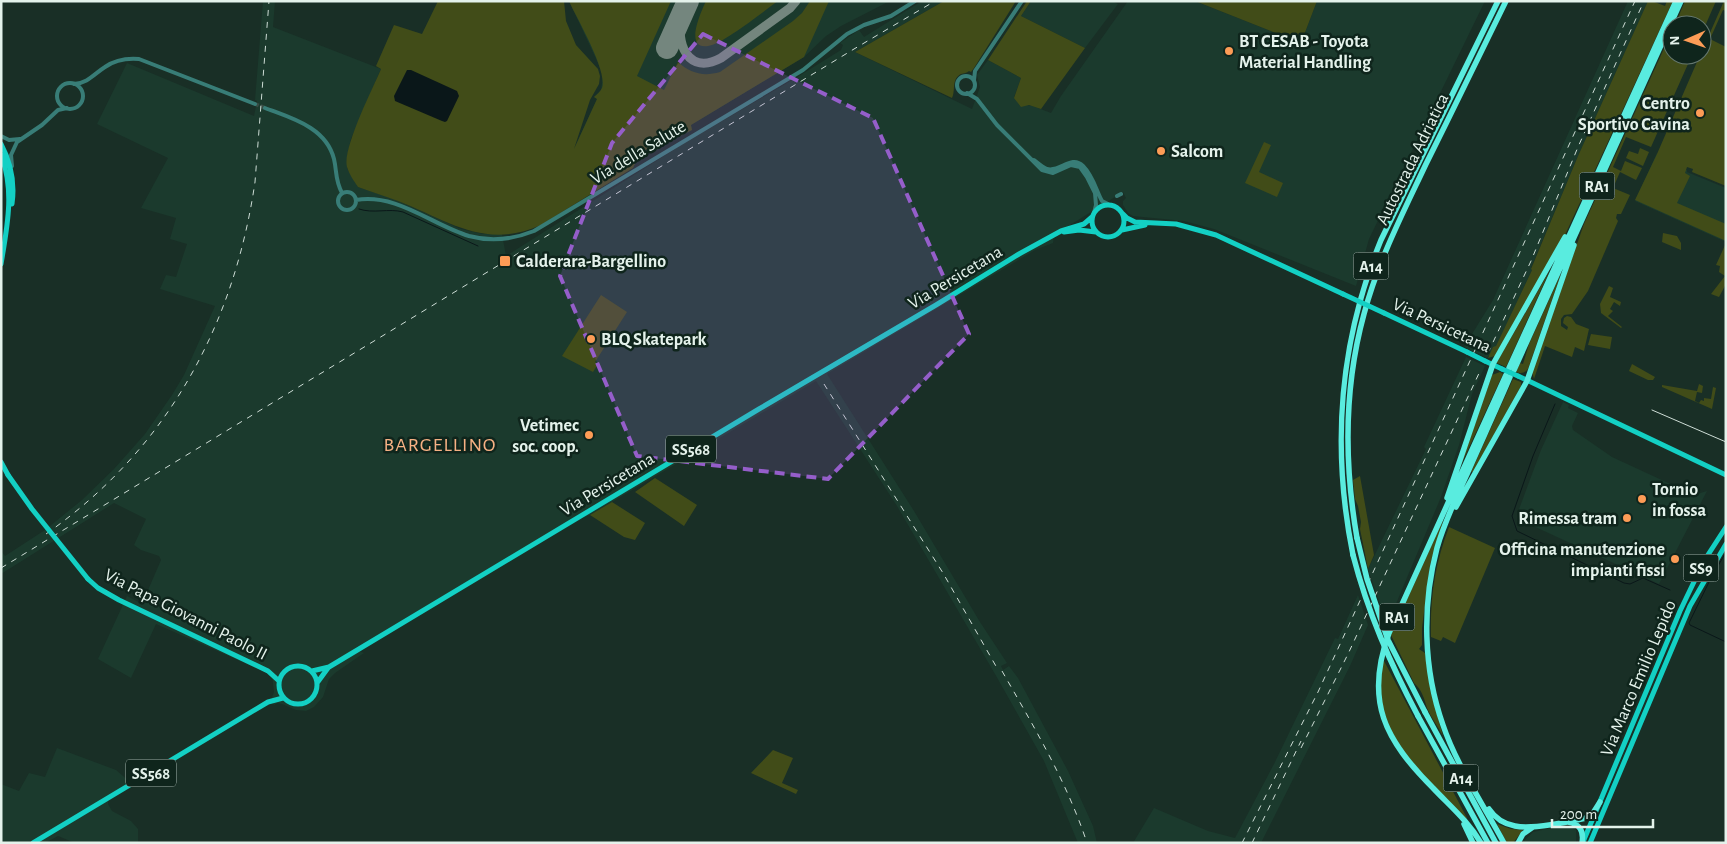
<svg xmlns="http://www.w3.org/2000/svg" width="1727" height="844" viewBox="0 0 1727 844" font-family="'Alegreya Sans',sans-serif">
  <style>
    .built { fill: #1b3a2d }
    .green { fill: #414c18 }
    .water { fill: #0a1719 }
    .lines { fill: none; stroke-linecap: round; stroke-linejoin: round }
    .stream { stroke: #0a1719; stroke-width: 1 }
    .taxiway { stroke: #74867e; stroke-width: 9 }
    .runway { stroke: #74867e; stroke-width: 22 }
    .minor-tunnel { stroke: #374c44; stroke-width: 4; stroke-dasharray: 4 2; stroke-linecap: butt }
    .minor { stroke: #387d77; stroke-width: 4 }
    .major { stroke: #13d0c4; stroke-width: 5 }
    .highway { stroke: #59ecdf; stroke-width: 5.5 }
    .tram { stroke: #ceddd6; stroke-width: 1 }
    .rail { stroke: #ceddd6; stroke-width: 1; stroke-dasharray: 6 6; stroke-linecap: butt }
    .major-bridge { stroke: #13d0c4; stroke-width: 5 }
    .highway-bridge { stroke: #59ecdf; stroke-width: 5.5 }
    .marked { fill: #955eca; fill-opacity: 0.2; stroke: #955eca; stroke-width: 4; stroke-dasharray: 10 6; stroke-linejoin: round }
    .poi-dot { fill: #fd9c56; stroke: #0f251c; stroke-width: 2 }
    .labels { text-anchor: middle; stroke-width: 5; stroke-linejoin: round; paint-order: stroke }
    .shield { fill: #0f251c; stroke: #a4b4ad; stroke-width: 1 }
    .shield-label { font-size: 16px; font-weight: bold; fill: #e4f2eb }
    .poi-label { font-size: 18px; font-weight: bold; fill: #e4f2eb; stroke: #0f251c; text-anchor: start }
    .street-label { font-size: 18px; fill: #e4f2eb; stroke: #0f251c }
    .quarter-label { font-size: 20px; letter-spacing: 1px; fill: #f6b184; stroke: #0f251c }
  </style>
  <rect width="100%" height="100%" fill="#192f26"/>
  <path class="built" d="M 263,1 L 275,1 L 273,27 L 381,69 L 351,139 L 347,157 L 347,168 L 358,187 L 397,200 L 461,229 L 483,234 L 502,234 L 506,256 L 683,144 L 799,76 L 841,50 L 843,45 L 840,43 L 859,30 L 864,37 L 922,1 L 944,1 L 855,52 L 972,109 L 980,87 L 977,75 L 988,60 L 1021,78 L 1014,97 L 1026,105 L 1033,106 L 1051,113 L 1061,96 L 1128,1 L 1195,1 L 1301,43 L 1317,1 L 1485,1 L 1369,239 L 1356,286 L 1214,229 L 1184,221 L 1133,216 L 1128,213 L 1123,205 L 1123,201 L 1126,198 L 1123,192 L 1054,235 L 1053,243 L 1035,250 L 827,374 L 914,511 L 980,622 L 1007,663 L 1001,666 L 1003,670 L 1009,666 L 1018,678 L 1068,771 L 1093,826 L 1097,843 L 1078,843 L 1044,761 L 995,674 L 897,506 L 816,381 L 590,515 L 568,522 L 354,649 L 364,653 L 335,673 L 329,679 L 323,697 L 314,707 L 306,711 L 296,710 L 282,704 L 277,703 L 274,705 L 271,700 L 274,692 L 272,675 L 156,624 L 131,678 L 98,659 L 127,596 L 142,604 L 161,560 L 159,556 L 141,550 L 134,545 L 146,519 L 114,503 L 1,574 L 1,551 L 5,556 L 45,530 L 82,500 L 114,469 L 145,434 L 172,395 L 184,375 L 215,306 L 160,289 L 166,275 L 176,277 L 187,244 L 170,239 L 176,218 L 141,208 L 168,158 L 97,124 L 127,63 L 254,116 L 257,101 L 255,100 Z
    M 569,1 L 892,1 L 886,3 L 841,26 L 826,36 L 804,57 L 691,125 L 692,130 L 654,149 L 651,147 L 640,153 L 633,168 L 574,149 L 597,99 L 594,97 L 601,90 L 603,76 L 598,63 Z
    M 1031,1 L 1112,1 L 1118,4 L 1085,48 L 1021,16 Z
    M 1628,1 L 1648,1 L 1578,156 L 1531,268 L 1532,270 L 1496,347 L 1487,358 L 1464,347 L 1493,300 Z
    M 1657,153 L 1659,155 L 1659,157 L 1687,170 L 1687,172 L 1726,188 L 1726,242 L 1635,201 Z
    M 1466,357 L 1485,366 L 1472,394 L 1459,445 L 1441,497 L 1387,625 L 1368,569 L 1426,449 L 1424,447 Z
    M 1563,402 L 1569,405 L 1568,408 L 1578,413 L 1572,426 L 1573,430 L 1612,457 L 1692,494 L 1697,494 L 1707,491 L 1659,584 L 1518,519 L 1518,512 L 1541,450 Z
    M 1358,595 L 1368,625 L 1350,666 L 1261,843 L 1133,843 L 1154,808 L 1208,831 L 1235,838 L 1274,764 L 1335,638 L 1338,639 Z
    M 57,748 L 116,770 L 130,782 L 108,798 L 108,804 L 112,811 L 131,821 L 138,829 L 138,843 L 75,843 L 58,836 L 45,843 L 1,843 L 1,784 L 19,791 L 29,773 L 45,777 Z
    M 1565,825 L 1576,830 L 1576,843 L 1522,843 L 1533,832 Z"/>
  <path class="green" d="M 438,1 L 564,1 L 566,21 L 576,45 L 598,69 L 600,76 L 599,84 L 590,100 L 574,149 L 597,99 L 594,97 C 597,94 600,92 602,88 C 608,71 577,19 569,1 L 671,1 L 637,76 L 664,90 L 678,62 C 690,73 703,77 720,72 L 793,21 L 802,13 L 810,1 L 829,1 L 804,57 L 691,125 L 692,130 L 654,149 L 651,147 L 640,153 L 633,168 L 541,225 C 485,250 449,221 398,201 C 385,196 371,192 358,187 C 354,181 349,174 347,167 C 342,149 373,88 381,69 L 376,66 L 394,25 L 422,34 Z
    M 706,1 L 778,1 C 764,11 723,44 708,46 C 683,50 702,10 706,1 Z
    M 944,1 L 1016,1 L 974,68 L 971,72 L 969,71 C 967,73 964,73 961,74 C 951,79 956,90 952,98 L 855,52 Z
    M 1027,1 L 1031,1 L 1021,16 L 1085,48 L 1041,109 L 1029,105 L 1021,107 L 1014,98 L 1021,78 L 988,60 Z
    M 1195,1 L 1317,1 L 1301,43 Z
    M 1648,1 L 1652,1 L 1665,6 L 1667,1 L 1673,1 L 1565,235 L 1495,356 L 1488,358 L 1493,347 L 1496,346 L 1532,270 L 1531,269 L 1578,156 Z
    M 1685,1 L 1716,1 L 1702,33 L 1702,25 L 1675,25 Z
    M 1724,1 L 1726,1 L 1726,11 L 1723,10 L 1710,39 L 1726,47 L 1726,186 L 1692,172 L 1693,169 L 1687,167 L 1685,173 L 1690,176 L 1677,203 L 1726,224 L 1726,241 L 1635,200 L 1657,154 L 1700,55 L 1702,55 L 1702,51 Z
    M 1672,31 L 1672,55 L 1692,55 L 1651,147 L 1626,137 L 1613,167 L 1621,171 L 1625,161 L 1642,168 L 1636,180 L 1620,172 L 1613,188 L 1630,195 L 1621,214 L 1617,214 L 1616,218 L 1618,221 L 1588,291 L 1572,314 L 1564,315 L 1561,319 L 1561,326 L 1567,330 L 1568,327 L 1563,323 L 1564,318 L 1567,316 L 1571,317 L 1576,324 L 1589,329 L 1584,351 L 1575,347 L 1572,357 L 1545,346 L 1534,379 L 1532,372 L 1584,224 Z
    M 1264,142 L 1271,145 L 1259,172 L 1283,183 L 1277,197 L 1245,183 Z
    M 1640,148 L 1649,152 L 1643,166 L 1626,158 L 1629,151 L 1638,154 Z
    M 1663,233 L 1677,236 L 1681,243 L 1681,250 L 1662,242 Z
    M 1726,243 L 1726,284 L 1719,297 L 1711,294 L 1725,276 L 1719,272 L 1720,266 L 1716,265 Z
    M 1550,270 L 1506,367 L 1497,363 L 1497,362 Z
    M 1562,271 L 1528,369 C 1525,373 1521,374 1516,372 L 1520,363 L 1523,364 L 1529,344 Z
    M 1609,286 L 1613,288 L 1610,297 L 1621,302 L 1620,306 L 1614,302 L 1610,309 L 1613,311 L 1608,316 L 1622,327 L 1621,328 L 1601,313 L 1600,304 Z
    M 601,295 L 627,312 L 595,362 L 598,364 L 593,372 L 562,356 Z
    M 1591,334 L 1612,337 L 1610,349 L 1588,345 Z
    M 1632,364 L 1655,377 L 1653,380 L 1648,380 L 1629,371 Z
    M 1500,372 L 1503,374 L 1460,467 L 1492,375 Z
    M 1513,379 L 1521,382 L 1521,386 L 1473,472 L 1471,472 Z
    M 1699,384 L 1703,386 L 1702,393 L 1697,392 L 1695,401 L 1699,403 L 1701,400 L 1704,401 L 1704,398 L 1711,399 L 1713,387 L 1716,388 L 1712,409 L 1662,387 L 1662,385 L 1697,391 Z
    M 1360,476 L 1374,555 L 1368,569 L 1360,529 L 1361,522 L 1358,506 L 1355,499 L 1353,480 Z
    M 655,478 L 697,505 L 684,526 L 635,492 Z
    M 612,502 L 645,523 L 635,540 L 624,537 L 590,515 Z
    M 1444,518 L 1430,565 L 1422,628 L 1422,645 L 1419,649 L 1425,653 L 1431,693 L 1443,736 C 1438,727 1431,717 1427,708 C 1424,698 1422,690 1414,683 L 1391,635 Z
    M 1449,527 L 1495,548 L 1455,643 L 1443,637 L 1441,641 L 1431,637 C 1430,596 1435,564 1449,527 Z
    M 1383,659 L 1467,818 L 1466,819 C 1428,779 1383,746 1380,686 C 1380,677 1382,668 1383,659 Z
    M 773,750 L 793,758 L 782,783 L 798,790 L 796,794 L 751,773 Z
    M 1497,824 L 1511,829 L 1523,830 L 1513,843 L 1507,843 Z"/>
  <path class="water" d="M 407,70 L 411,70 L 457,91 L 459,96 L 447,121 L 445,122 L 442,121 L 395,101 L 394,96 Z"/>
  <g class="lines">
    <path class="stream" d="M 359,209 C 373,214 389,208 403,212 L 478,246
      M 1555,404 L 1533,456 L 1512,516 L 1517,531 L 1624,583 L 1630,584 L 1643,578 L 1670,590
      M 1726,552 L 1711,578 L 1689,623 L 1690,625 L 1726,642"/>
    <path class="taxiway" d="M 682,16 C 675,43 688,76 721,58 L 790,8 L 796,1"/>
    <path class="runway" d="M 667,48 L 688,1"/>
    <path class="minor-tunnel" d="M 255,104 L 265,108"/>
    <path class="minor" d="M957 85a9 9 0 1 1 18 0a9 9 0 1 1-18 0Z
      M 974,80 L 975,71 L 1022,1
      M57 96a13 13 0 1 1 26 0a13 13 0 1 1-26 0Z
      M 74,84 C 88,83 94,74 105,67 C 115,60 127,58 139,59 L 255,104
      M 967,93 L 977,99 L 997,125 L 1042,170 L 1053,173 L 1071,165 L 1080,167 L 1087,177 L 1095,193 L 1096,205 L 1094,213
      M 265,108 C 291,118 326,127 334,159 C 337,172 335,180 342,193
      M 1,136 L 9,140 L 20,139
      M 1034,160 C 1038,163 1042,167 1047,169 C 1060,173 1071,154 1083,166 C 1093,176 1096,190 1102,201 L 1108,204
      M 12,166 L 11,155 L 17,142 L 42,125 L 58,110 L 67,108
      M338 201a9 9 0 1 1 18 0a9 9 0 1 1-18 0Z
      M 1117,196 L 1121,194
      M 356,200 C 397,193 432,225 469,236 C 491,242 514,239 534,231 L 803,70 L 847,34 L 864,25 L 891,16 L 915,1"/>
    <path class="major" d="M 1,144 C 11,163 15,183 12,204
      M 1,155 C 15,190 7,228 1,264
      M1092 221a16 16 0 1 1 32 0a16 16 0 1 1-32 0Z
      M 1123,214 L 1127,218 L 1135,222 L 1176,224 L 1216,235 L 1343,294
      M 1122,230 L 1145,225
      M 1064,232 L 1079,230 L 1096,232
      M 1384,313 L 1467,352
      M 1485,361 L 1502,369
      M 1518,376 L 1726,475
      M 1,462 L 8,475
      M 88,579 L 98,588 L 119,600 L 268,671 L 279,681
      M279 685a19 19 0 1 1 38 0a19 19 0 1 1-38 0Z
      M 312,671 L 329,667 L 759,409 L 936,305 L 1019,254 L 1061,231 L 1084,224 L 1092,217
      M 317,683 L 328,668
      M 1583,842 L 1680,611 L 1704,561 L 1726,527
      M 33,843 L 268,702 L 283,698
      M 1590,843 L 1690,606 L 1726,544"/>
    <path class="highway" d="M 1509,368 L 1676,1
      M 1514,370 L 1681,1
      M 1447,498 L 1493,364 L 1565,237
      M 1456,507 L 1527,381 L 1574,245
      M 1357,538 C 1344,463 1344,387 1364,314 C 1378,261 1403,213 1426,164 C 1453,110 1479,56 1506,1
      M 1353,555 C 1331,446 1339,343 1381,240 L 1498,1
      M 1425,712 L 1496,843
      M 1418,716 L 1488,843
      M 1489,809 C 1495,818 1504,824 1515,826 C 1532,830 1568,822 1586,818 L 1593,813 L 1600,802
      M 1568,822 C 1580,824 1584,831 1582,843
      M 1464,824 L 1473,843
      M 1481,843 C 1468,821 1450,806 1433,788 C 1385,740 1364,701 1389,633 L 1506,375
      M 1504,843 C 1484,806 1456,764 1443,725 C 1423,669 1422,605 1437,548 C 1444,523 1456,498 1467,474 C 1481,442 1496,410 1510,377
      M 1518,843 L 1523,834 L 1533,827"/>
    <path class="tram" d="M 1652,410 L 1726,442"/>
    <path class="rail" d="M 1488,353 L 1531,261 L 1578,147 L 1644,1
      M 824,384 L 943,573 L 997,668
      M 46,534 C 167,449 234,326 255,182 L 269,1
      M 1,568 L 854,49 L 935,1
      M 1002,671 C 1034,727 1067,782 1087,843
      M 1301,748 L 1348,654 L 1481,369
      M 1242,843 L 1318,692 L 1353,616 L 1635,1
      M 1252,843 L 1301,741"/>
    <path class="major-bridge" d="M 1343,294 L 1384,313
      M 1467,352 L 1485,361
      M 1502,369 L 1518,376
      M 8,475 L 32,509 L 88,579"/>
    <path class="highway-bridge" d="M 1357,538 L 1367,579 L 1388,640 L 1425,712
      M 1353,555 C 1368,613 1390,663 1418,716"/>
  </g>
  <path class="marked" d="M 703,34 L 873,118 L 969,334 L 828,479 L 637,456 L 560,276 L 612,143 Z"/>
  <g class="poi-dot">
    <circle cx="1229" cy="51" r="5"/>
    <circle cx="1700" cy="113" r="5"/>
    <circle cx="1161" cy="151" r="5"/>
    <rect x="499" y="255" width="12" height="12" rx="2.5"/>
    <circle cx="591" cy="339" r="5"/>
    <circle cx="589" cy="435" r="5"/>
    <circle cx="1642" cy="499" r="5"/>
    <circle cx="1627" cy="518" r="5"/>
    <circle cx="1675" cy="559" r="5"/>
  </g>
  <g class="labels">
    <g class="shield">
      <rect x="1579.5" y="172.5" width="35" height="27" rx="4"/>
      <rect x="1353.5" y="252.5" width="35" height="27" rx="4"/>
      <rect x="666" y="435.5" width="50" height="27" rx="4"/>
      <rect x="1683.5" y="554.5" width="35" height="27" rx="4"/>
      <rect x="1379.5" y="603.5" width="35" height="27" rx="4"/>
      <rect x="126" y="759.5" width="50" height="27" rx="4"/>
      <rect x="1443.5" y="764.5" width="35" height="27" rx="4"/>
    </g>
    <g class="shield-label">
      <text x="1597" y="192">RA1</text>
      <text x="1371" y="272">A14</text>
      <text x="691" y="455">SS568</text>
      <text x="1701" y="574">SS9</text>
      <text x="1397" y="623">RA1</text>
      <text x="151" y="779">SS568</text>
      <text x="1461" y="784">A14</text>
    </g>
    <g class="poi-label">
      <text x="1239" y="47">BT CESAB - Toyota<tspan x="1239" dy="21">Material Handling</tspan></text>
      <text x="1690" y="109" text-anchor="end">Centro<tspan x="1690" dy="21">Sportivo Cavina</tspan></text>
      <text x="1171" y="157">Salcom</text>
      <text x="516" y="267">Calderara-Bargellino</text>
      <text x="601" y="345">BLQ Skatepark</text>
      <text x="579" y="431" text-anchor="end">Vetimec<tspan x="579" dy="21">soc. coop.</tspan></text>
      <text x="1652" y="495">Tornio<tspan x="1652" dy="21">in fossa</tspan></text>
      <text x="1617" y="524" text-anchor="end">Rimessa tram</text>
      <text x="1665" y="555" text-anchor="end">Officina manutenzione<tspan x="1665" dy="21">impianti fissi</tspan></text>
    </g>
    <g class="street-label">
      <text transform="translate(638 152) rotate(-31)" y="6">Via della Salute</text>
      <text transform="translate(1412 159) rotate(-64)" y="6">Autostrada Adriatica</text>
      <text transform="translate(955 277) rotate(-31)" y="6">Via Persicetana</text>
      <text transform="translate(1442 325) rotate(25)" y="6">Via Persicetana</text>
      <text transform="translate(607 484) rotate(-31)" y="6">Via Persicetana</text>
      <text transform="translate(186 614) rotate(27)" y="6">Via Papa Giovanni Paolo II</text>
      <text transform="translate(1638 678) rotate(-67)" y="6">Via Marco Emilio Lepido</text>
    </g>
    <g class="quarter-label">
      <text x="440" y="451">BARGELLINO</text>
    </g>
  </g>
  <rect width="1727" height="844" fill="none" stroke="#e4f2eb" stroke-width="5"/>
  <g transform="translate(1687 40) rotate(268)"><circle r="24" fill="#0f251c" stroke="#64776f"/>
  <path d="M0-4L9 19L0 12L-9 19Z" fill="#fd9c56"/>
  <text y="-8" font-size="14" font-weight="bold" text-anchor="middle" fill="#e4f2eb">N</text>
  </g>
  <path d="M1552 819v8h101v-8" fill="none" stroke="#e4f2eb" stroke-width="2.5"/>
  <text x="1560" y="819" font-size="15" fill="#e4f2eb" stroke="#0f251c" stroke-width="4" paint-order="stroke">200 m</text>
</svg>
